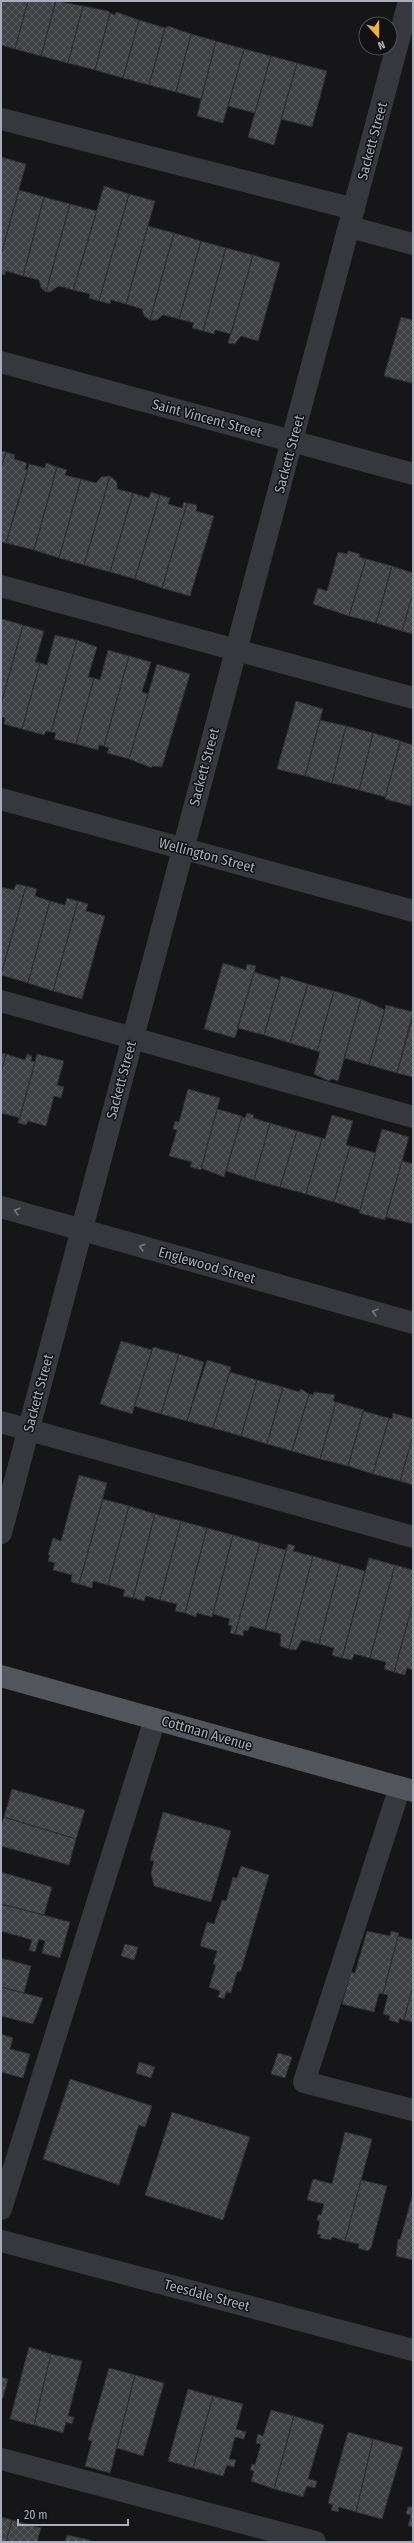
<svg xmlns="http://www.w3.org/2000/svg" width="414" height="2543" viewBox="0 0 414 2543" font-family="'Fira Sans Condensed',sans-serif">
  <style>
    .building { fill: url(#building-cross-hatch); stroke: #303034 }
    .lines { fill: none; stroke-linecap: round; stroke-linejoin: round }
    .minor { stroke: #37383d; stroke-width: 22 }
    .major { stroke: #53555c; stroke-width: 22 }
    .oneway { stroke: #757881 }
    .labels { text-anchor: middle; stroke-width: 3; stroke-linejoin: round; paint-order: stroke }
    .street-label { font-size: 14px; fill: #a8adb8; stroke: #111113 }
  </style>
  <defs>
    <pattern id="building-cross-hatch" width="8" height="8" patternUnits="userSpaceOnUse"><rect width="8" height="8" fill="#404145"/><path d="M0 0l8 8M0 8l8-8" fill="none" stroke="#595a5e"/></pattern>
  </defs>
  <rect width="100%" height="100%" fill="#161618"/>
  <path class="building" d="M 1,1 L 28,1 L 15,49 L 1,45 Z
    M 28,1 L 56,1 L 41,56 L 15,49 Z
    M 56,1 L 83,6 L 68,63 L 41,56 Z
    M 83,6 L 108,11 L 110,13 L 95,70 L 68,63 Z
    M 116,12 L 139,20 L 123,78 L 95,70 L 110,13 L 115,15 Z
    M 139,20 L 165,28 L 149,85 L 123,78 Z
    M 168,26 L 191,34 L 176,92 L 149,85 L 165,28 Z
    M 191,34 L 216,41 L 201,99 L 176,92 Z
    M 216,41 L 244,49 L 223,123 L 197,116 Z
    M 244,49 L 271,56 L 255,113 L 228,106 Z
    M 271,56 L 297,63 L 274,145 L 248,137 Z
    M 297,63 L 327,71 L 312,127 L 281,119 Z
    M 1,157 L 26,164 L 1,255 Z
    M 104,186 L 129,194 L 99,301 L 89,298 L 90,294 L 73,290 Z
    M 19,190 L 44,197 L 23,276 L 6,271 L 5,275 L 1,274 L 1,255 Z
    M 129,194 L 155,201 L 126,304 L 111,300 L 110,304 L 99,301 Z
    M 44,197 L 70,204 L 46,292 L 41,288 L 39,280 L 23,276 Z
    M 70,204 L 97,211 L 73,290 L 59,286 L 50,292 L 46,292 Z
    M 148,226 L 174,233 L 150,320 L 144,316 L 142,309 L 126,304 Z
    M 174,233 L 201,241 L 179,319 L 163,315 L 157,320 L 150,320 Z
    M 201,241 L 226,248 L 203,331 L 192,328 L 194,323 L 179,319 Z
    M 226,248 L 253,255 L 231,334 L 215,330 L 214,334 L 203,331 Z
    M 253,255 L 280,263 L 258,341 L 241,336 L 235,344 L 228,343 Z
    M 401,317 L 413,320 L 413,376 L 411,383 L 384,376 Z
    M 1,451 L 6,452 L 1,468 Z
    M 6,452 L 15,455 L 14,459 L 27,463 L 25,469 L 28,470 L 6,543 L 1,542 L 1,468 Z
    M 46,463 L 57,467 L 34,550 L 6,543 L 29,464 L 45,468 Z
    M 57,467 L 67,470 L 65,475 L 81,479 L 59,558 L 34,550 Z
    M 110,476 L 117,482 L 117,489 L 133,493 L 110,572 L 84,565 Z
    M 110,476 L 84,565 L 59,558 L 81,479 L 96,483 L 101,477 Z
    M 151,492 L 160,495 L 135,579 L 110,572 L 133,493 L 149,498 Z
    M 160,495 L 170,498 L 168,504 L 182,508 L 184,502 L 187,503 L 162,588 L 135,579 Z
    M 187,503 L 197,505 L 196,511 L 214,516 L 190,596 L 162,588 Z
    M 348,551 L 360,554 L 359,557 L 366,559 L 349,616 L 313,604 L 318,588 L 327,591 L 338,552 L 347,554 Z
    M 366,559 L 392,566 L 376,623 L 349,616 Z
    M 392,566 L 413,573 L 413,593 L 402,631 L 376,623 Z
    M 413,593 L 413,634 L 402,631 Z
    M 2,619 L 23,625 L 1,704 L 1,621 Z
    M 23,625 L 44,631 L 35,662 L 40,663 L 22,729 L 4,724 L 5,718 L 1,717 L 1,704 Z
    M 55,635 L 77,640 L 51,732 L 46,731 L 44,735 L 22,729 L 40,663 L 47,665 Z
    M 77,640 L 97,647 L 88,677 L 94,678 L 76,744 L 54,739 L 56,733 L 51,732 Z
    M 108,650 L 129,656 L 104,746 L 99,745 L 98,750 L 76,744 L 94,678 L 100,680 Z
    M 129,656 L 151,662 L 142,692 L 148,694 L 129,759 L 107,753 L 109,748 L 104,746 Z
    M 157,664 L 190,674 L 162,767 L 152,766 L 152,768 L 129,759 Z
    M 296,701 L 323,709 L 305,776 L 277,769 Z
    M 320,720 L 346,726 L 332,783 L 305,776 Z
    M 346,726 L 373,733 L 359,790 L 332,783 Z
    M 373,733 L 401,741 L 385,797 L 359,790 Z
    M 400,741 L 413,745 L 411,806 L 385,799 Z
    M 16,884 L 26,886 L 1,974 L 1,887 L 14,890 Z
    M 26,886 L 37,889 L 35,896 L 50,901 L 28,983 L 1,975 Z
    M 67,898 L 78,901 L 53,991 L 28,983 L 50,901 L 65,905 Z
    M 78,901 L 88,904 L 86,911 L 105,916 L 82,999 L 53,991 Z
    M 223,963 L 246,970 L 247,964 L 256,966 L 235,1038 L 204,1029 Z
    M 254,972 L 280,980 L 264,1035 L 237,1028 Z
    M 281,976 L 308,984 L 290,1043 L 264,1035 Z
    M 308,984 L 334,991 L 317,1051 L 290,1043 Z
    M 334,991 L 361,999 L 338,1081 L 332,1079 L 329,1081 L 314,1074 L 320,1052 L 317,1051 Z
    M 361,999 L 385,1010 L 369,1065 L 344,1058 Z
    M 386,1005 L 413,1012 L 397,1073 L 369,1065 Z
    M 413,1017 L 413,1077 L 397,1073 Z
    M 1,1053 L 6,1054 L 1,1072 Z
    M 6,1054 L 25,1060 L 27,1054 L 32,1056 L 31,1061 L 35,1062 L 20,1118 L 1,1113 L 1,1072 Z
    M 37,1054 L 64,1061 L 57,1085 L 64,1087 L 61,1098 L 54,1096 L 46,1126 L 28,1121 L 26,1125 L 18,1123 Z
    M 188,1089 L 220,1098 L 201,1170 L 190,1167 L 192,1162 L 169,1156 L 177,1130 L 173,1129 L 175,1121 L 179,1122 Z
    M 217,1109 L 242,1116 L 224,1177 L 201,1168 Z
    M 247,1113 L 254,1115 L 253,1118 L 270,1123 L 254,1180 L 226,1171 L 242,1117 L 245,1118 Z
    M 332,1115 L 353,1121 L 346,1145 L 350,1146 L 334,1202 L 306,1194 L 322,1138 L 325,1139 Z
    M 270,1123 L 297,1131 L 280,1187 L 254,1180 Z
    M 382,1129 L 409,1137 L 385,1220 L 359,1213 Z
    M 297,1131 L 322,1138 L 306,1194 L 280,1187 Z
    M 350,1146 L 376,1153 L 360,1210 L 334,1202 Z
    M 402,1161 L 413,1164 L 413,1224 L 386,1217 Z
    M 121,1341 L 152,1350 L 132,1414 L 100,1404 Z
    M 153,1347 L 179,1354 L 161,1414 L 134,1406 Z
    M 179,1354 L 204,1362 L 187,1421 L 161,1414 Z
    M 207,1360 L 231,1367 L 213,1428 L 187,1421 Z
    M 230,1372 L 257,1380 L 241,1436 L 213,1428 Z
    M 257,1380 L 283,1387 L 267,1444 L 241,1436 Z
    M 283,1387 L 299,1392 L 301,1389 L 309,1394 L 292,1451 L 267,1444 Z
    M 314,1392 L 335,1395 L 333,1401 L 336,1402 L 320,1459 L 292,1451 L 309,1394 L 313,1395 Z
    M 336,1402 L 364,1410 L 348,1466 L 320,1459 Z
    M 363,1411 L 389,1418 L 373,1474 L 348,1466 Z
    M 393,1413 L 413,1419 L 413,1436 L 400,1481 L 373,1474 L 389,1418 L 392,1419 Z
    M 413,1436 L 413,1485 L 400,1481 Z
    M 79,1475 L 107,1483 L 79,1584 L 71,1582 L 72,1575 L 53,1570 L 55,1563 L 48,1561 L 50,1555 L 48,1555 L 53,1538 L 61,1541 Z
    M 103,1499 L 129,1506 L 108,1585 L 93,1581 L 92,1588 L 79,1584 Z
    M 129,1506 L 155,1514 L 133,1598 L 123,1596 L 125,1590 L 108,1585 Z
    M 155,1514 L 181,1521 L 160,1600 L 146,1596 L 144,1601 L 133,1598 Z
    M 181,1521 L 207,1528 L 185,1613 L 175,1611 L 177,1604 L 160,1600 Z
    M 207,1528 L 233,1535 L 212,1617 L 197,1613 L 196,1617 L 185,1613 Z
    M 233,1535 L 260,1543 L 235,1634 L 230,1633 L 232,1626 L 228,1625 L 230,1619 L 213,1614 Z
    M 260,1543 L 286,1550 L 265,1630 L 250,1626 L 248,1631 L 244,1630 L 243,1636 L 235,1634 Z
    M 288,1544 L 295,1546 L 293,1551 L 313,1556 L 289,1649 L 280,1646 L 281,1634 L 265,1630 Z
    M 313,1556 L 340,1564 L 319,1644 L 302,1640 L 296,1650 L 289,1649 Z
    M 369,1558 L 395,1565 L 370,1658 L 354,1654 L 352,1660 L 342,1658 Z
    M 340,1564 L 365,1571 L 342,1658 L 332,1655 L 334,1648 L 319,1644 Z
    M 395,1565 L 413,1570 L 413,1603 L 394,1672 L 384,1669 L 386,1662 L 370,1658 Z
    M 413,1603 L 413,1670 L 407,1668 L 405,1675 L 394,1672 Z
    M 12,1789 L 85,1810 L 76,1839 L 4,1817 Z
    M 163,1812 L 231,1831 L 211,1902 L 154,1886 L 151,1873 L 154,1861 L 150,1860 Z
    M 4,1817 L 76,1839 L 69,1865 L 1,1846 L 1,1826 Z
    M 241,1866 L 269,1875 L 241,1971 L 237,1972 L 231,1993 L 226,1992 L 224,1999 L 218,1997 L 220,1991 L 209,1987 L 216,1965 L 213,1964 L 217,1951 L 200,1946 L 207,1922 L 214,1924 L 222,1900 L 226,1901 L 233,1877 L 237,1878 Z
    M 1,1872 L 52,1887 L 44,1915 L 1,1904 Z
    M 1,1904 L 70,1922 L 60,1958 L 42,1953 L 45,1941 L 39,1939 L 35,1952 L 29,1950 L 32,1940 L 1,1931 Z
    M 367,1931 L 390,1936 L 391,1931 L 399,1933 L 383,1994 L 379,1993 L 374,2012 L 342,2004 L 351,1972 L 355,1973 Z
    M 398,1936 L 413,1940 L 413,1985 L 404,2020 L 399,2018 L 399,2023 L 389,2020 L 390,2016 L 383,2014 L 388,1995 L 383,1994 Z
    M 125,1944 L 138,1947 L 134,1960 L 121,1956 Z
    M 1,1958 L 31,1966 L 24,1993 L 1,1987 Z
    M 413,1985 L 413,2022 L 404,2020 Z
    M 1,1987 L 43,1998 L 33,2024 L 1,2016 Z
    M 1,2034 L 13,2038 L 10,2049 L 30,2054 L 23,2078 L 1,2072 Z
    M 278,2053 L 292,2057 L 285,2078 L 271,2074 Z
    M 139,2062 L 155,2067 L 151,2078 L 136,2073 Z
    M 70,2079 L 152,2106 L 145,2127 L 139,2125 L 119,2185 L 43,2159 Z
    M 172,2112 L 250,2137 L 223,2220 L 145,2195 Z
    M 345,2132 L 372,2139 L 345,2241 L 332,2237 L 331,2240 L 320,2238 L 321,2235 L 317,2234 L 320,2221 L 317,2220 L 318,2215 L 321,2215 L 324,2204 L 307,2200 L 313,2179 L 332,2184 Z
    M 361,2180 L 387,2186 L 371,2248 L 368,2251 L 358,2248 L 359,2244 L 345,2241 Z
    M 413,2193 L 413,2260 L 396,2256 L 398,2239 L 400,2240 Z
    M 29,2347 L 51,2354 L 34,2425 L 10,2419 Z
    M 51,2354 L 82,2361 L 68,2416 L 74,2417 L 72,2424 L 66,2422 L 63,2433 L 34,2425 Z
    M 109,2368 L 135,2375 L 110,2473 L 85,2466 L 92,2441 L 88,2440 Z
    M 135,2375 L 164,2383 L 143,2456 L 117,2448 Z
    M 1,2377 L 8,2379 L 3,2398 L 1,2398 Z
    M 188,2389 L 213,2396 L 193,2468 L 168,2461 Z
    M 213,2396 L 243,2404 L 236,2429 L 246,2432 L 244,2439 L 235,2437 L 229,2459 L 236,2460 L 234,2467 L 227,2465 L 223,2476 L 193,2468 Z
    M 271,2410 L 294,2416 L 274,2489 L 251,2481 L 254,2471 L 250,2470 L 252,2464 L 255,2465 L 261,2444 L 256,2443 L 258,2434 L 263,2436 Z
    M 294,2416 L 324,2425 L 308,2479 L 317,2481 L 315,2488 L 307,2486 L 303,2497 L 274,2489 Z
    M 348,2432 L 373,2439 L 356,2512 L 339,2507 L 338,2512 L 331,2510 L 333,2505 L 328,2503 Z
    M 373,2439 L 403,2447 L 382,2519 L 356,2512 Z
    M 408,2507 L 413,2507 L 413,2527 L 408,2526 L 411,2515 L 406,2514 Z
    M 1,2517 L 12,2520 L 6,2542 L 1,2542 Z
    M 12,2520 L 41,2528 L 37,2542 L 6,2542 Z
    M 67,2535 L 90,2540 L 90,2542 L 65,2542 Z"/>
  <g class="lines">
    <path class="minor" d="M 1,119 L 354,209
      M 350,227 L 413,244
      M 1,362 L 413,474
      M 1,586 L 413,698
      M 1,799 L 413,911
      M 1,1001 L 413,1117
      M 1,1207 L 413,1323
      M 1,1422 L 413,1537
      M 1,1533 L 409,1
      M 400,1787 L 304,2082 L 413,2110
      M 1,2209 L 155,1719
      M 1,2241 L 413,2350
      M 1,2459 L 315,2542"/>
    <path class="major" d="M 1,1676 L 413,1791"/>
  </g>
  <defs><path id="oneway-chevron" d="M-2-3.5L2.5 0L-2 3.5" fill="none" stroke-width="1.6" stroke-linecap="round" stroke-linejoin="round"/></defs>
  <g class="oneway">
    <use href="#oneway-chevron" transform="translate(17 1211) rotate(-164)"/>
    <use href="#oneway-chevron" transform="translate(142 1247) rotate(-164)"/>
    <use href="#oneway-chevron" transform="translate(375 1312) rotate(-164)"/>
  </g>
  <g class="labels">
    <g class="street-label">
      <text transform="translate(372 141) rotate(-75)" y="5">Sackett Street</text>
      <text transform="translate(207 418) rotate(15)" y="5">Saint Vincent Street</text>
      <text transform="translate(289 454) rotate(-75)" y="5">Sackett Street</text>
      <text transform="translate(204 767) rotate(-75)" y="5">Sackett Street</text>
      <text transform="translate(207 855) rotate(15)" y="5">Wellington Street</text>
      <text transform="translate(121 1080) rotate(-75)" y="5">Sackett Street</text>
      <text transform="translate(207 1265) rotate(16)" y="5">Englewood Street</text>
      <text transform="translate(38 1393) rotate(-75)" y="5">Sackett Street</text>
      <text transform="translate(207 1733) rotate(16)" y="5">Cottman Avenue</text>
      <text transform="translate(207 2295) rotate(15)" y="5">Teesdale Street</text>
    </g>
  </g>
  <rect width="414" height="2543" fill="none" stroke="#a8adb8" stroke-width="4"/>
  <g transform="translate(378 36) rotate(159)"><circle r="19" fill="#111113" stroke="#4d4f55"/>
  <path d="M0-3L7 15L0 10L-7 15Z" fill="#f2b134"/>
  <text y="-6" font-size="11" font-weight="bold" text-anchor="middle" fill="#a8adb8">N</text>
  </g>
  <path d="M18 2519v6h110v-6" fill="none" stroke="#a8adb8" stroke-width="2"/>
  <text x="24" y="2519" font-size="12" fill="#a8adb8" stroke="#111113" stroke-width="3" paint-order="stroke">20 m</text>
</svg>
